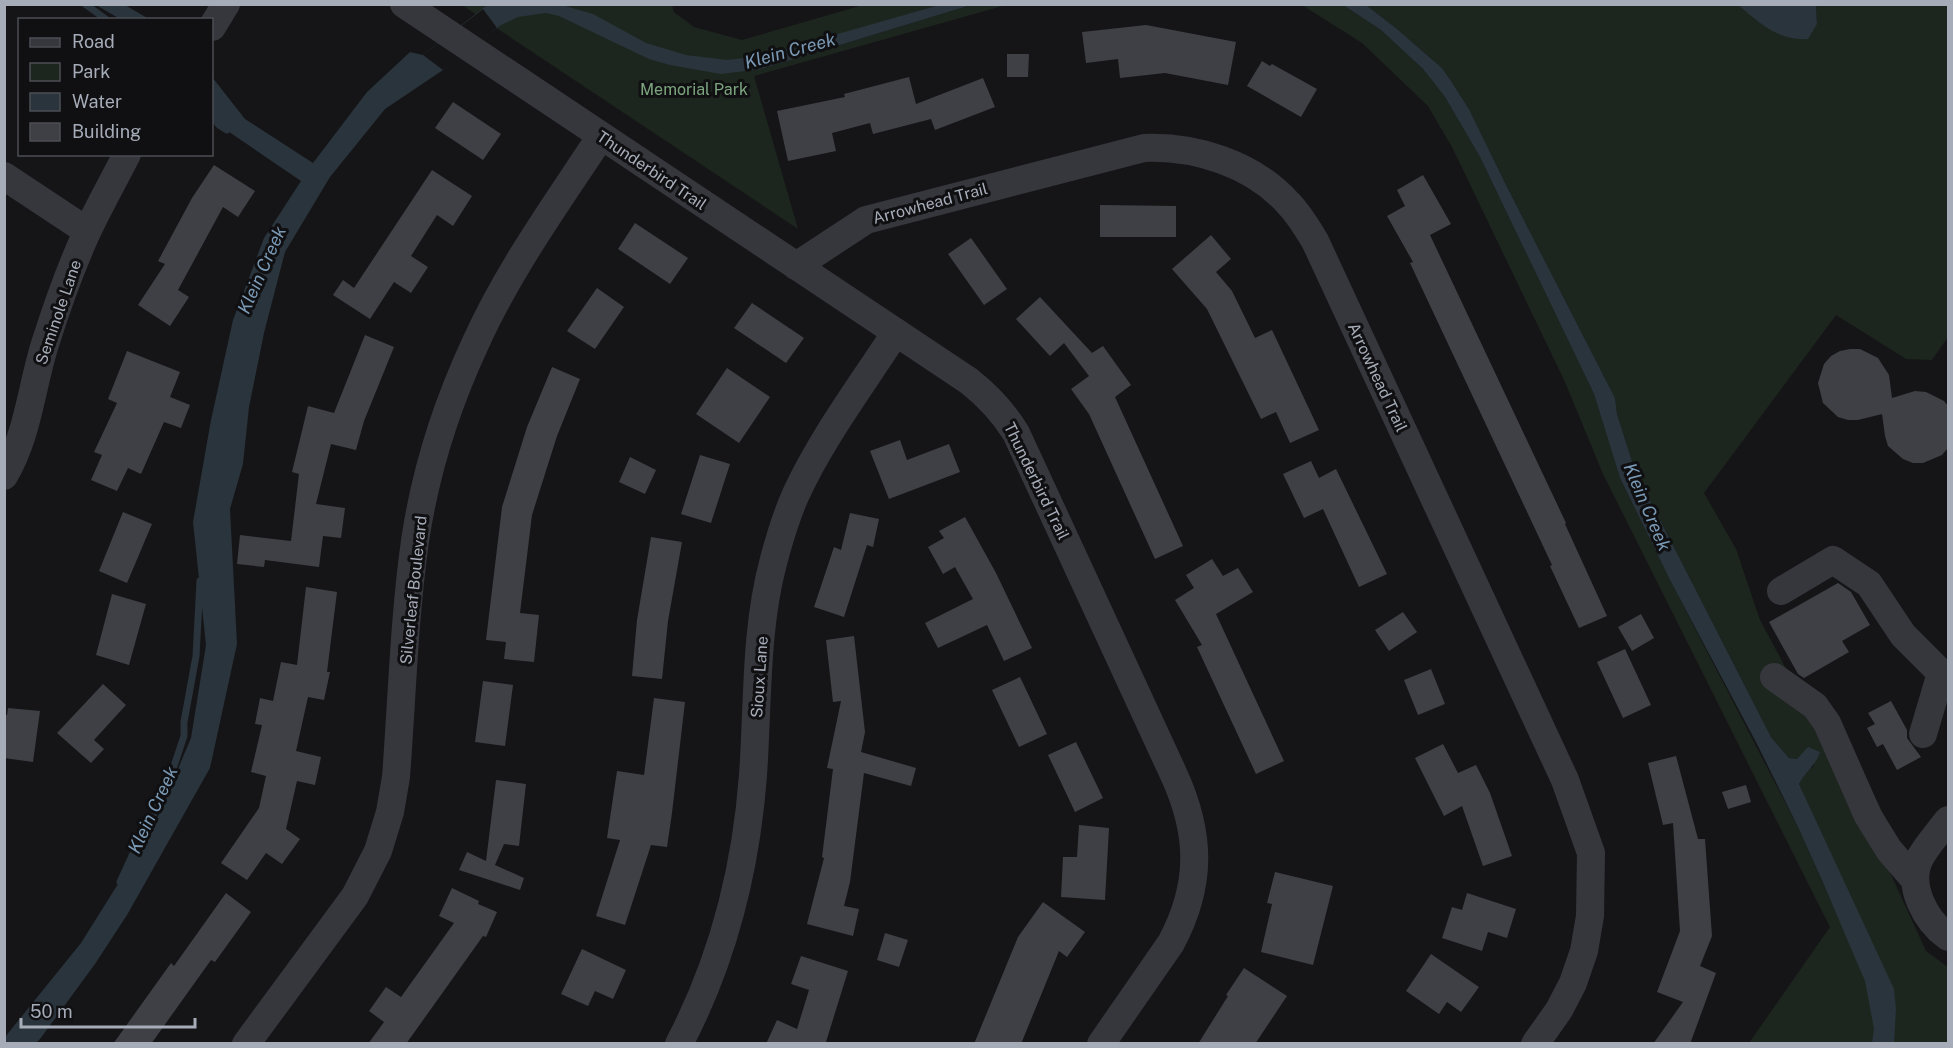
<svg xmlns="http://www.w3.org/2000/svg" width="1953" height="1048" viewBox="0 0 1953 1048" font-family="'Public Sans',sans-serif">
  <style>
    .green { fill: #1d261e }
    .water { fill: #2a343c }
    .pier { fill: #151517 }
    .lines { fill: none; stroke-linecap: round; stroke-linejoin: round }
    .stream { stroke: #2a343c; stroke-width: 7 }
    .building { fill: #3f4045 }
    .minor { stroke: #36373d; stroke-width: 28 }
    .labels { text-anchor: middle; stroke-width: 6; stroke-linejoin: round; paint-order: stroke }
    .park-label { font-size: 16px; fill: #7ca57f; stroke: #101012 }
    .street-label { font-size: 16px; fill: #a6acb8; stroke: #101012 }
    .water-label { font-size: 18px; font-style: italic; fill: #7b9ab6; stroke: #101012 }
  </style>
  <rect width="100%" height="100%" fill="#151517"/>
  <path class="green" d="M 462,5 L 672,5 L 674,12 L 694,27 L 742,40 L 863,5 L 939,5 L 803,45 L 761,56 L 748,57 L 761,69 L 971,5 L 1006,5 L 754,76 L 798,229 Z
    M 1302,5 L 1343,5 L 1381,30 L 1423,69 L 1445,97 L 1480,157 L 1594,394 L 1620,478 L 1671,582 L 1798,827 L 1842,926 L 1863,924 L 1799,784 L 1805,772 L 1814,766 L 1804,753 L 1797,759 L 1789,758 L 1771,737 L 1635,471 L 1617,414 L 1615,398 L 1507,187 L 1469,109 L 1451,81 L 1442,68 L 1397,29 L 1366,5 L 1738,5 L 1755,18 L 1817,24 L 1816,5 L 1948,5 L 1948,337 L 1932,360 L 1906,359 L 1836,315 L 1704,493 L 1736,549 L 1760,620 L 1789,674 L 1830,707 L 1897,841 L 1882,855 L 1926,951 L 1948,967 L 1948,1043 L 1749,1043 L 1830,927 L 1603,474 L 1565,382 L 1453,149 L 1428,106 L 1362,43 Z"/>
  <path class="water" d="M 96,5 L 125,5 L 149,19 L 120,19 Z
    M 487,5 L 562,5 L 593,14 L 646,43 L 686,55 L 727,60 L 761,56 L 939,5 L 971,5 L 761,69 L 721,74 L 670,65 L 649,59 L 559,16 L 546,13 L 518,17 L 501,25 L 443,70 L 385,109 L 330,177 L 285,252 L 264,333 L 249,407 L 243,464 L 230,509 L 237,644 L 210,768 L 127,915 L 95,964 L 40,1039 L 36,1043 L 5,1044 L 5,1037 L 81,943 L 153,828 L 191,738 L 206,645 L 193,522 L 211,420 L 233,320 L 264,238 L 301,181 L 219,125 L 212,116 L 212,77 L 245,119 L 313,163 L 367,92 L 410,52 L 423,55 Z
    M 1343,5 L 1366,5 L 1397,29 L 1442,68 L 1451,81 L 1469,109 L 1507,187 L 1615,398 L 1617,414 L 1635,471 L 1771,737 L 1789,758 L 1797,759 L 1808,747 L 1820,752 C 1816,765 1805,772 1799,784 L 1894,989 L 1896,1009 L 1894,1043 L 1872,1043 L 1874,1029 L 1865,981 L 1824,885 L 1798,827 L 1758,746 L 1671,582 L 1620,478 L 1594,394 L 1480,157 L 1445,97 L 1423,69 L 1381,30 Z
    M 1738,5 L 1816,5 L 1817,24 L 1808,39 C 1778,41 1760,23 1738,5 Z"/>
  <path class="pier" d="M 483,9 L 497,28 L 470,50 L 443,70 L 423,55 Z"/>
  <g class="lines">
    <path class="stream" d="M 85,4 L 107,20
      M 212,117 L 219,125 L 227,130
      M 120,882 L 137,845 L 166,790 L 184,736 L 184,722 L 196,656 L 200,581"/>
  </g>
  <path class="building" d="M 1146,25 L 1236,42 L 1228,85 L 1165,73 L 1120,78 L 1118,59 L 1086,63 L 1082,32 Z
    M 1007,54 L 1029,54 L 1028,77 L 1007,77 Z
    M 1262,61 L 1270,66 L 1272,64 L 1317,89 L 1301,117 L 1247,86 Z
    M 909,77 L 916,104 L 983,78 L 995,107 L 935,130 L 931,119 L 873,134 L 870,123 L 832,133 L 836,151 L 788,161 L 777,111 L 845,97 L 844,94 Z
    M 453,102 L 501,134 L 483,160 L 435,128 Z
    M 214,165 L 255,191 L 238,217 L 223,207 L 178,290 L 189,297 L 170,326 L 138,305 L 165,264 L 158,261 L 192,198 Z
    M 432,170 L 472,196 L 453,226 L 437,215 L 411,256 L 428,267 L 411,293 L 394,282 L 370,319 L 333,295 L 343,280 L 354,288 Z
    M 1423,175 L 1451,224 L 1430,235 L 1566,523 L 1565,524 L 1607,616 L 1579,628 L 1550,566 L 1552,565 L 1410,263 L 1413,262 L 1387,216 L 1405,206 L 1397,190 Z
    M 1100,205 L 1176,206 L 1176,237 L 1100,237 Z
    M 635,223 L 688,258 L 670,284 L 618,249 Z
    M 1211,235 L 1231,259 L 1216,272 L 1232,291 L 1255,338 L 1272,330 L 1319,430 L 1290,443 L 1276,412 L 1261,419 L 1207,309 L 1172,269 Z
    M 971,238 L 1007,289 L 984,305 L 948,254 Z
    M 597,288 L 624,307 L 595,349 L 567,331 Z
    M 1040,297 L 1092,353 L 1103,346 L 1131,385 L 1115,397 L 1183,546 L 1155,559 L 1089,414 L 1071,389 L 1089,376 L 1064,343 L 1050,356 L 1016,319 Z
    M 752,303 L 804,338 L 786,363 L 734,328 Z
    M 365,335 L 394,347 L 364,421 L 356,450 L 331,444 L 316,504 L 345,508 L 341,538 L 323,536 L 319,567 L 265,560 L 264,567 L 237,564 L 240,535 L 291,541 L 299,474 L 292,472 L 308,406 L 334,413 Z
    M 1850,349 L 1860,349 L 1878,358 L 1889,375 L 1892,398 L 1915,391 L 1926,392 L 1944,401 L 1948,406 L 1948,448 L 1942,455 L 1923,463 L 1913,463 L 1903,459 L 1888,446 L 1885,436 L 1882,414 L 1858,420 L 1848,420 L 1838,417 L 1823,403 L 1818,383 L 1824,364 L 1831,356 L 1840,351 Z
    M 127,351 L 180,372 L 170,397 L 190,405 L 181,428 L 164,422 L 141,474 L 128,468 L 117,491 L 91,480 L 102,455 L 94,452 L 117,403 L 108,399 Z
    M 552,367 L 580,379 L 557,436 L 532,515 L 520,613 L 539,615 L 534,662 L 504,659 L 506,642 L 486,640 L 502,507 L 527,427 Z
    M 727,368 L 770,397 L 739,443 L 696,414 Z
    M 900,440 L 907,460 L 949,444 L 960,472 L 889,499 L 870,451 Z
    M 700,455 L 730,464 L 711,523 L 681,514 Z
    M 630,457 L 656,470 L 645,494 L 619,482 Z
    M 1311,461 L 1319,478 L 1336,469 L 1387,574 L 1359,587 L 1323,509 L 1304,518 L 1283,474 Z
    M 123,512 L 152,524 L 127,583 L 99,571 Z
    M 850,513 L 879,519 L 873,547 L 867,545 L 844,617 L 814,607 L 834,547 L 841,550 Z
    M 965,517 L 996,573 L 1032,648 L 1004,661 L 987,625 L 938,648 L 925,623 L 973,599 L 955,567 L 943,574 L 928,547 L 944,538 L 939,531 Z
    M 651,537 L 682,542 L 668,621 L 662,679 L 632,676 L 637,620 Z
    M 1212,559 L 1223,576 L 1238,568 L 1253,592 L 1216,614 L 1284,761 L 1256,774 L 1197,647 L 1202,645 L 1175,600 L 1194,588 L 1186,575 Z
    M 1838,583 L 1851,592 L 1870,625 L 1842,641 L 1849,652 L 1804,678 L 1798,674 L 1769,622 Z
    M 306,587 L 337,592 L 327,672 L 330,672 L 324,700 L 308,697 L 296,751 L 321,757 L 315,785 L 297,781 L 286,829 L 300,839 L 282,864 L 266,853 L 247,880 L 221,863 L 259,808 L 266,776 L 251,772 L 262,725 L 255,724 L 260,698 L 273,701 L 281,662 L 297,665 Z
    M 112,594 L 146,604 L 129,665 L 96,655 Z
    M 1403,612 L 1417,632 L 1389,651 L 1375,630 Z
    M 1641,614 L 1654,638 L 1632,651 L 1618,627 Z
    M 854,636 L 865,732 L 861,752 L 916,768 L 911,786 L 864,773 L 850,882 L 844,906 L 859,909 L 853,936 L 807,924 L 824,858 L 822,857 L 833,769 L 827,768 L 841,701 L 833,702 L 826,640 Z
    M 1625,649 L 1651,705 L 1623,718 L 1597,662 Z
    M 1431,669 L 1445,704 L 1418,715 L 1404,680 Z
    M 1020,677 L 1047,734 L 1019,747 L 992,690 Z
    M 483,681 L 513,685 L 505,746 L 475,742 Z
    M 103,684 L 126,705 L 94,740 L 104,749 L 91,763 L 57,733 Z
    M 654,698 L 685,702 L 672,813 L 667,847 L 651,845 L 625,925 L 596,916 L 620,840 L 607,838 L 617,771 L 644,775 Z
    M 1891,701 L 1907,730 L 1907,738 L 1921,757 L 1897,770 L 1883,744 L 1877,747 L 1867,728 L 1875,724 L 1868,713 Z
    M 8,708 L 40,711 L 33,762 L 4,758 L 4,715 L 7,715 Z
    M 1076,742 L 1103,798 L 1075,812 L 1048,755 Z
    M 1443,744 L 1458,773 L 1476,765 L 1490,793 L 1512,856 L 1483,866 L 1462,806 L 1444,816 L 1415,758 Z
    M 1676,756 L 1698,839 L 1705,839 L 1712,936 L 1700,966 L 1716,973 L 1690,1044 L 1653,1044 L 1683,1002 L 1657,992 L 1680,931 L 1673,823 L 1663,825 L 1648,763 Z
    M 496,780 L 526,784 L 519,846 L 504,844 L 495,865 L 524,878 L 520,890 L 459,870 L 467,852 L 486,861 Z
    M 1746,785 L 1751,802 L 1728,809 L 1722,792 Z
    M 1079,825 L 1109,828 L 1105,900 L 1061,897 L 1063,857 L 1077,857 Z
    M 1275,872 L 1333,886 L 1313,965 L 1261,952 L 1272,904 L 1267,903 Z
    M 452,888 L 479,901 L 478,904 L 497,912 L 486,937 L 483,936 L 406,1044 L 368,1044 L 384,1022 L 369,1011 L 386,987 L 401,997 L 454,923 L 439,916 Z
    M 226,893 L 251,912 L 215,962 L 211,960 L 151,1044 L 113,1044 L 171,963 L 174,966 Z
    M 1467,893 L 1516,909 L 1507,938 L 1488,932 L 1482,951 L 1442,938 L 1452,907 L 1462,910 Z
    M 1043,902 L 1085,932 L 1067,957 L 1059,951 L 1021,1044 L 974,1044 L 1018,937 Z
    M 885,933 L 908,940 L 899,967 L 877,960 Z
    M 582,949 L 626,970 L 613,999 L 595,991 L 588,1006 L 561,994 Z
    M 1431,954 L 1479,987 L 1461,1012 L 1447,1002 L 1439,1014 L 1406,991 Z
    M 801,956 L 848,971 L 826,1042 L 830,1044 L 766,1044 L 777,1020 L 797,1029 L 809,990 L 791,984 Z
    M 1244,968 L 1287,996 L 1255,1044 L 1198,1044 L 1228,996 L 1226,995 Z"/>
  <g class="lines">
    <path class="minor" d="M 404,4 L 969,381 C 988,396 1003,412 1016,433 L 1174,775 C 1201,834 1202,885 1171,943 L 1101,1044
      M 212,27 L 226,4
      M 4,176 L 87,231
      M 796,266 L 866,220 L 1144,148 C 1196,146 1253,164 1288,203 C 1299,214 1307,228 1315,241 L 1565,780 L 1591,853 L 1590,916 L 1584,951 L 1573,983 L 1559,1010 L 1535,1044
      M 4,476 C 28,435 31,389 45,344 C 57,306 70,269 87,232 C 99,206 114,180 127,154
      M 1781,591 L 1833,560 L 1869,584 L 1903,635 L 1941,673 L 1923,734
      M 1774,677 L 1815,706 L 1827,723 L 1868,816 L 1889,850 L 1915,880
      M 1948,820 C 1939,832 1927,845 1920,858 C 1906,886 1926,921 1948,937
      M 246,1044 L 355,896 L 378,851 L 390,812 L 396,777 C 402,699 404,619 415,541 C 425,473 447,404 476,342 C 509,269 557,203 601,136
      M 679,1044 C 723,960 746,869 753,775 C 758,705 755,631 773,563 C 779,540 786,516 796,494 C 821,439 863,383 896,332"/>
  </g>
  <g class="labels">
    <g class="park-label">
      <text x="694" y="95">Memorial Park</text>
    </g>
    <g class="street-label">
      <text transform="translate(652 170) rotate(34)" y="6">Thunderbird Trail</text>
      <text transform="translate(930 203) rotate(-15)" y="6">Arrowhead Trail</text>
      <text transform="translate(58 312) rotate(-71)" y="6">Seminole Lane</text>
      <text transform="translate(1378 377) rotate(65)" y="6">Arrowhead Trail</text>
      <text transform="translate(1037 481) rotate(64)" y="6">Thunderbird Trail</text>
      <text transform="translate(413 590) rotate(-84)" y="6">Silverleaf Boulevard</text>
      <text transform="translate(759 677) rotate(-86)" y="6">Sioux Lane</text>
    </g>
    <g class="water-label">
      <text transform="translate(790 51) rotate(-15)" y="6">Klein Creek</text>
      <text transform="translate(262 270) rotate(-66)" y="6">Klein Creek</text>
      <text transform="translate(1647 507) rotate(67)" y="6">Klein Creek</text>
      <text transform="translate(153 810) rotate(-65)" y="6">Klein Creek</text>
    </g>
  </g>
  <rect width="1953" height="1048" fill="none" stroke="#a6acb8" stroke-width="12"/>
  <rect x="18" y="18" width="195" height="138" fill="#101012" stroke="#4c4e54" stroke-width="1.5"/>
  <rect x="30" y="38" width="30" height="9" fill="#36373d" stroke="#4c4e54" stroke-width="1.5"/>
  <text x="72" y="48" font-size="18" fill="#a6acb8">Road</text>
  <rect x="30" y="63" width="30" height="18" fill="#1d261e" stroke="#4c4e54" stroke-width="1.5"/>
  <text x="72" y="78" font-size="18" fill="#a6acb8">Park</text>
  <rect x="30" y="93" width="30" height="18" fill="#2a343c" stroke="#4c4e54" stroke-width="1.5"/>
  <text x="72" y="108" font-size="18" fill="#a6acb8">Water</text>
  <rect x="30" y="123" width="30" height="18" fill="#3f4045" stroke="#4c4e54" stroke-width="1.5"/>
  <text x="72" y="138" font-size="18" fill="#a6acb8">Building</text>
  <path d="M21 1018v9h174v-9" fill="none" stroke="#a6acb8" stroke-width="3"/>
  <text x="30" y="1018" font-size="18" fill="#a6acb8" stroke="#101012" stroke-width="4.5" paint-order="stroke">50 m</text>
</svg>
